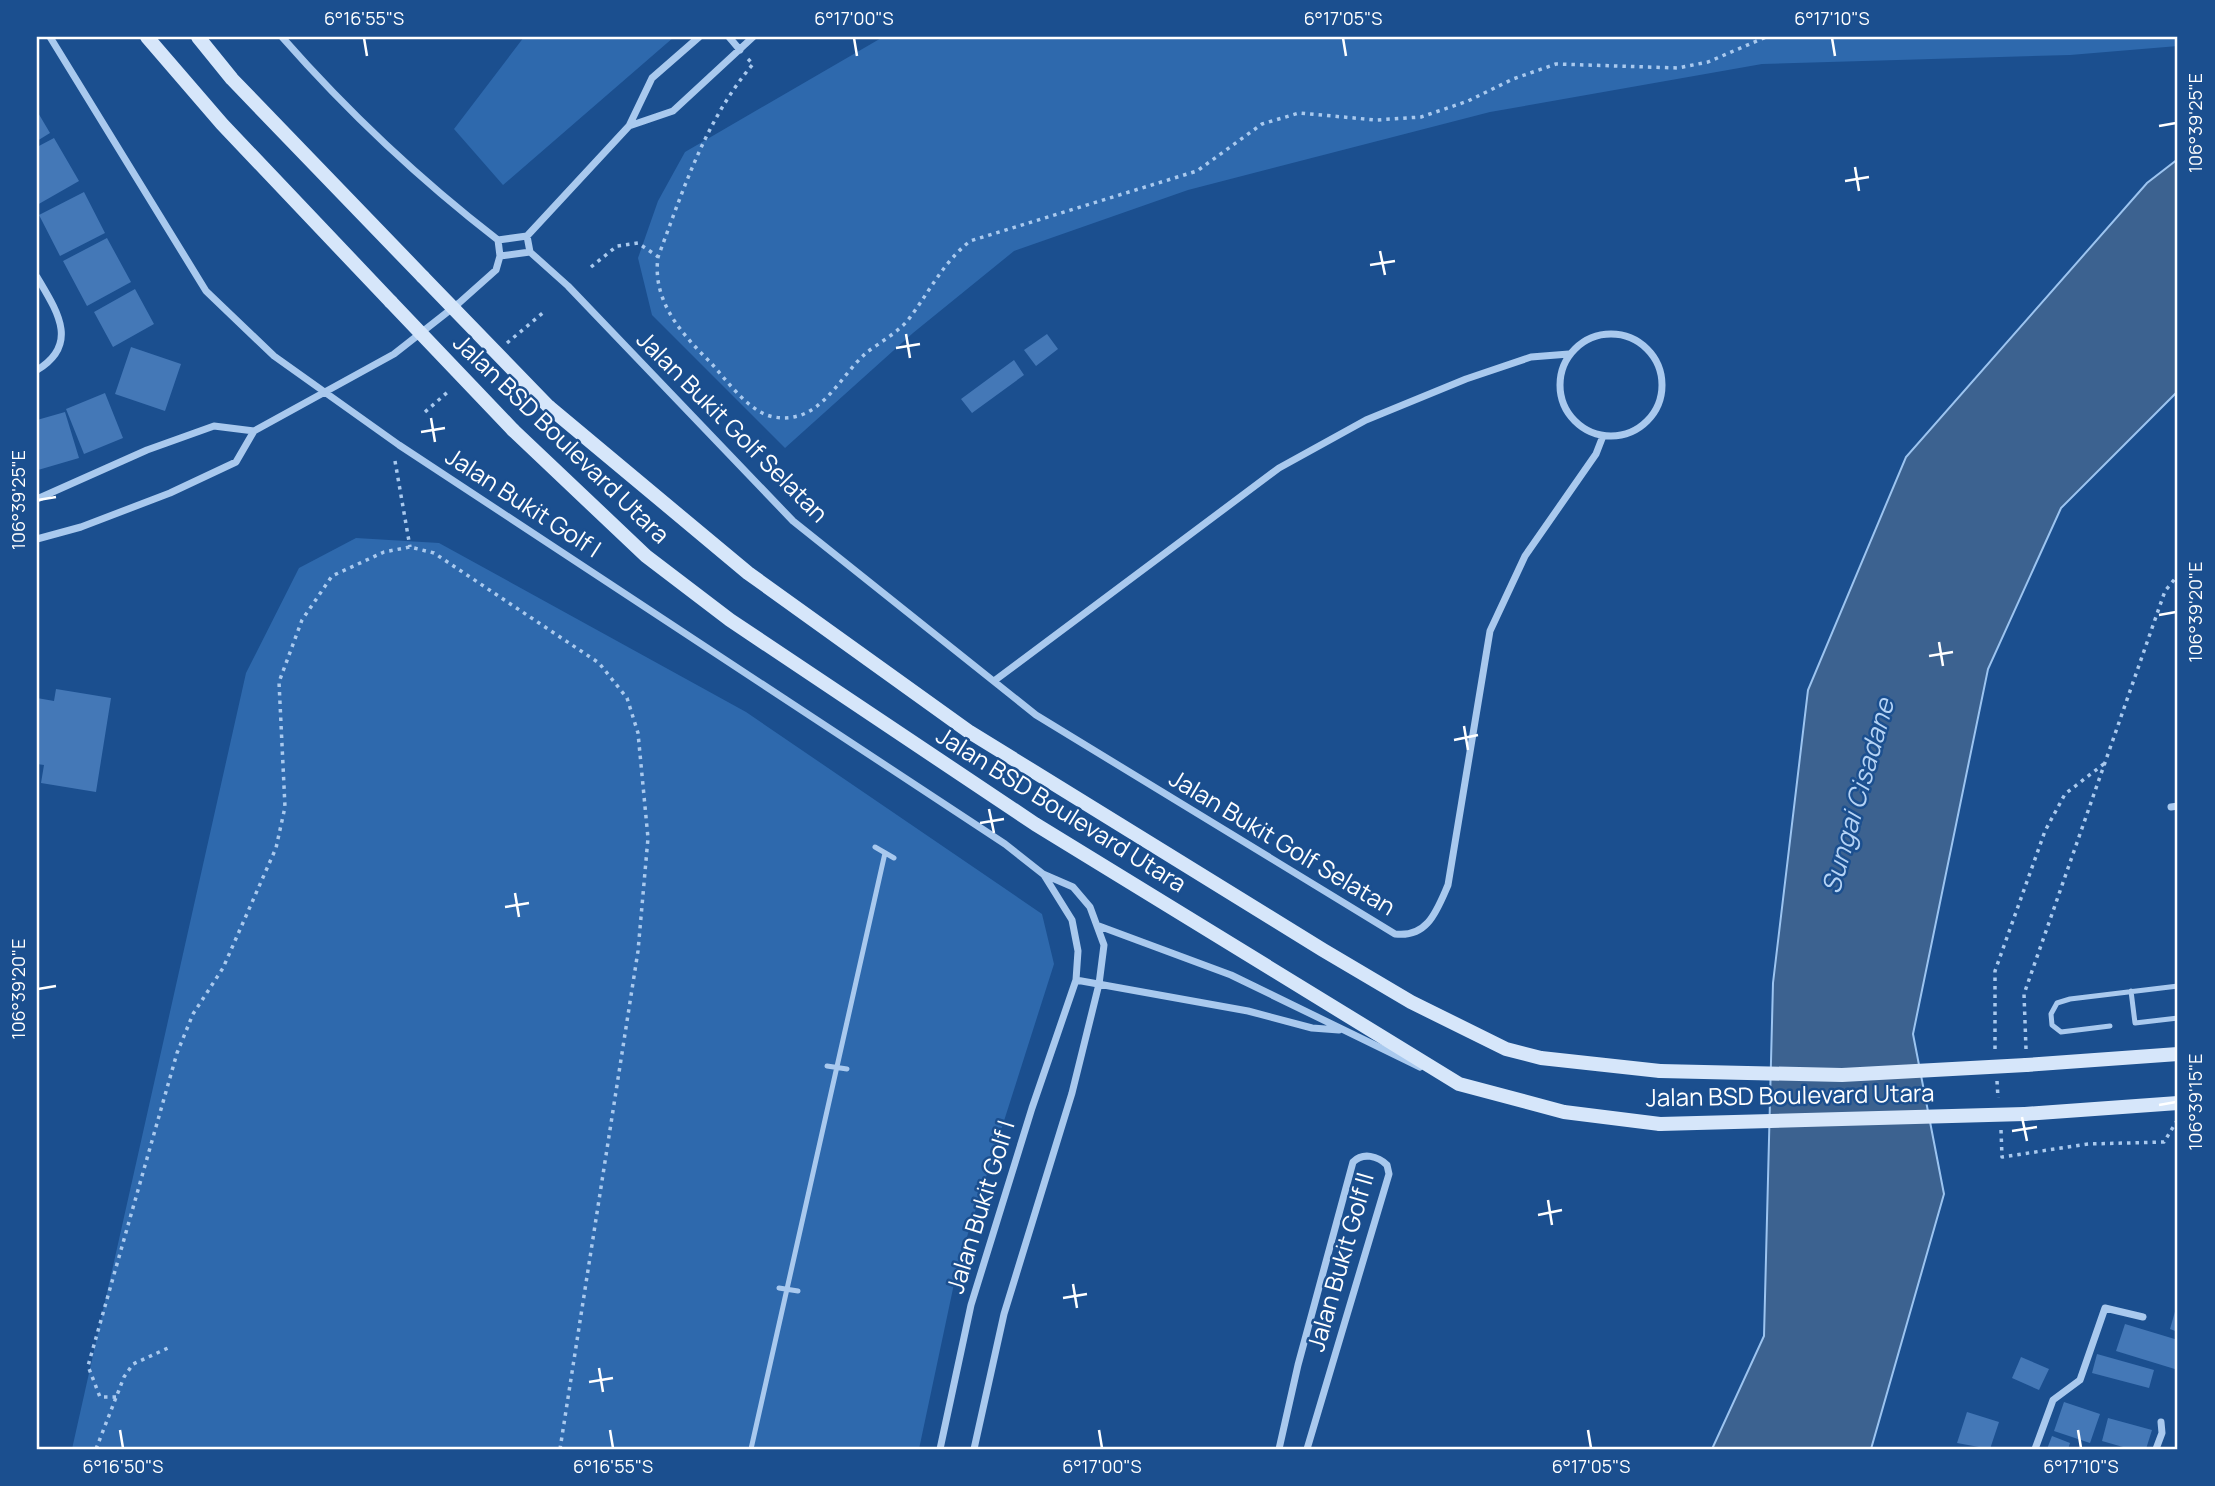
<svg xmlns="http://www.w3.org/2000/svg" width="2215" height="1486" viewBox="0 0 2215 1486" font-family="Manrope,sans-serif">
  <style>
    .green { fill: #2e69ad }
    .water { fill: #3c6290; stroke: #9cc4f0; stroke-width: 2 }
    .building { fill: #4478b7 }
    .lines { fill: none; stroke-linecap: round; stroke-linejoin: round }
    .path { stroke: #a9c9ee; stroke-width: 3.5; stroke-dasharray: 3.5 5; stroke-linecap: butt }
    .service { stroke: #a9c9ee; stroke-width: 5 }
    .minor { stroke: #a9c9ee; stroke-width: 7 }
    .secondary { stroke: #d6e6fa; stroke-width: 14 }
    .secondary-bridge { stroke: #d6e6fa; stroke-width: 14 }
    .ticks { fill: none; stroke: #fff; stroke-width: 2.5 }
    .labels { text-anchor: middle; stroke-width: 5; stroke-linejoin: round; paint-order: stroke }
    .street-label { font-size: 24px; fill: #fff; stroke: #1b4f8f }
    .water-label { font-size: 26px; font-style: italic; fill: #b5d3f5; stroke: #1b4f8f }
    .neatline { fill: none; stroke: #fff; stroke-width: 2.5 }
    .ticks-label { font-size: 18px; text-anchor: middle; fill: #fff }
  </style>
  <rect width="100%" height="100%" fill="#1b4f8f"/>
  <path class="green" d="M 524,37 L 674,37 L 503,185 L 454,129 Z
    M 883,37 L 2178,37 L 2178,46 L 2070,55 L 1762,64 L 1490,112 L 1188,190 L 1014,251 L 913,333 L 785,448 L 652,315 L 638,258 L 658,201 L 685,152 Z
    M 356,538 L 439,543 L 746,712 L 1042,914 L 1054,964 L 958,1265 L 919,1449 L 72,1449 L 246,673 L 299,568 Z"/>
  <path class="water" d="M 2178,159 L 2178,391 L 2061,508 L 1988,669 L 1913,1034 L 1944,1194 L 1871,1449 L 1712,1449 L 1764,1336 L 1773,983 L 1808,690 L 1906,457 L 2147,183 Z"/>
  <path class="building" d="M 37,111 L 50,133 L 37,141 Z
    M 54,138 L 79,181 L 37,205 L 37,147 Z
    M 84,192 L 105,233 L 60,256 L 39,215 Z
    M 107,238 L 131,282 L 87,306 L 63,261 Z
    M 135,289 L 154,324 L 113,347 L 94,312 Z
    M 1047,334 L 1058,349 L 1036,366 L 1024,350 Z
    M 131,347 L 181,364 L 165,411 L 115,394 Z
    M 1014,360 L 1024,375 L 972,413 L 961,399 Z
    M 105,393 L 123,438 L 84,454 L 66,409 Z
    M 65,412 L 79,458 L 38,470 L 37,420 Z
    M 56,689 L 111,698 L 96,792 L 41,783 L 44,765 L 37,764 L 37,698 L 54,701 Z
    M 2176,1308 L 2178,1309 L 2178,1332 L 2170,1329 Z
    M 2125,1324 L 2178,1340 L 2178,1370 L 2116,1351 Z
    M 2097,1354 L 2154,1370 L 2149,1388 L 2092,1373 Z
    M 2021,1357 L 2049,1369 L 2039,1390 L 2012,1378 Z
    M 2064,1402 L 2100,1414 L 2090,1443 L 2054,1431 Z
    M 1967,1412 L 1999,1422 L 1990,1449 L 1957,1443 Z
    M 2108,1418 L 2152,1430 L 2146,1449 L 2130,1449 L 2102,1441 Z
    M 2052,1436 L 2070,1443 L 2068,1449 L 2047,1449 Z"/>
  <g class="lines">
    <path class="path" d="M 748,59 L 753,64 C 705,121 684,188 658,257 C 652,301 681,333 710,362 C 726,379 749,413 774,417 C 820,425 838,378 866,353 C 880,342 901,331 911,316 C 931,289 943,263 970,241 L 1197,171 L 1262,124 L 1299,113 L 1376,120 L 1421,117 L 1468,101 L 1513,79 L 1556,64 L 1678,68 L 1708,62 L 1766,37
      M 591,267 L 617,246 L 638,243 L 657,256
      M 507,343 L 545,311
      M 425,412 L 450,390
      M 395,461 L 410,547
      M 1995,1049 L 1995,971 L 2045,831 L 2065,794 L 2105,763
      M 2026,1049 L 2024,994 L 2165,591 L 2178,575
      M 1997,1081 L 1998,1098
      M 2001,1130 L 2002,1157 L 2088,1144 L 2164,1142 L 2178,1119
      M 116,1397 L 100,1397 L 88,1366 L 177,1053 L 193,1014 L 223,968 L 276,848 L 285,807 L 279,682 L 302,620 L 332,576 L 384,552 L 410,547 L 434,553 L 599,663 L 627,698 L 638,733 L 648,838 L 638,951 L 560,1449
      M 96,1449 L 124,1377 L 133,1364 L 168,1348"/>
    <path class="service" d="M 875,847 L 894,858
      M 2131,991 L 2135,1023 L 2178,1018
      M 2110,1026 L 2061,1032 L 2052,1025 L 2051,1014 L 2057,1003 L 2070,999 L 2178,986
      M 827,1066 L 847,1069
      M 779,1288 L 798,1291
      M 751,1449 L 885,853"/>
    <path class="minor" d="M 50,37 L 206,291 L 274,356 L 399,445 L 1005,844 L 1043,874 L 1073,887 L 1090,907 L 1104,945 L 1099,984 L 1072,1093 L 1004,1314 L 974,1449
      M 282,37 C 348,112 419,179 498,240
      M 729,37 L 740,50
      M 629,126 L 673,111 L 753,37
      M 527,236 L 530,252 L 568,286 L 793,521 L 1036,715 L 1395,934 C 1428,938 1437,910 1448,885 L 1490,631 L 1525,556 L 1596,454 L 1603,436
      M 498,240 L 527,236 L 629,126 L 652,78 L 699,37
      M 500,256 L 530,252
      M 37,277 C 57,311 80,344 37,370
      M1560 385a51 51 0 1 1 102 0a51 51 0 1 1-102 0Z
      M 37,499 L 147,450 L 214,426 L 254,431
      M 37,539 L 81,527 L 170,493 L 236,462 L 254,431 L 394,354 L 459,303 L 496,270 L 500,256 L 498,240
      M 994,681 L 1279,468 L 1366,420 L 1466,379 L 1531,357 L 1569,354
      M 2171,807 L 2178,806
      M 1099,926 L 1231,975 L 1420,1067
      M 1076,980 L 1248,1011 L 1312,1028 L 1339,1030
      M 940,1449 L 971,1305 L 1032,1108 L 1076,980 L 1078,951 L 1072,920 L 1044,875
      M 1279,1449 L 1298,1365 L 1353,1162 C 1363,1152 1378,1156 1387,1165 L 1389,1174 L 1307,1449
      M 2035,1449 L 2053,1400 L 2080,1380 L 2105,1308 L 2143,1317
      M 2156,1449 L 2162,1433 L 2161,1422"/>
    <path class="secondary" d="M 147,37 L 222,124 L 391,302
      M 198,37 L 232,79 L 423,277
      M 549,407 L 748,573 L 968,731 L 1323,950 L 1411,1002 L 1506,1049 L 1541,1058 L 1660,1071
      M 513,430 L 646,556 L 730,620 L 1035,824 L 1459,1084 L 1564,1112 L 1660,1124
      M 2026,1065 L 2178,1054
      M 2025,1114 L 2178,1103"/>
    <path class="secondary-bridge" d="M 423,277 L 549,407
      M 391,302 L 513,430
      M 1660,1071 L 1842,1075 L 2026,1065
      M 1660,1124 L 2025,1114"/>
  </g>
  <path class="ticks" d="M 364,38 L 367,56M 854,38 L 857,56M 1343,38 L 1346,56M 1832,38 L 1835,56M 2159,126 L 2176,123M 1855,167 L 1859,191M 1845,181 L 1869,177M 1380,251 L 1385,275M 1370,265 L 1395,261M 906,334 L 910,358M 896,348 L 920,344M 431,418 L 435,442M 421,432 L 445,428M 38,500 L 56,497M 2159,615 L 2176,612M 1939,642 L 1943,666M 1929,656 L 1953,652M 1464,726 L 1468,750M 1454,740 L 1478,735M 989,809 L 994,833M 980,823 L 1004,819M 515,893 L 519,917M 505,907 L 529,903M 38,989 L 56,986M 2159,1105 L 2176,1102M 2022,1117 L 2027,1141M 2012,1131 L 2037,1127M 1548,1200 L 1552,1225M 1538,1215 L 1562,1210M 1073,1284 L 1077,1308M 1063,1298 L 1087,1294M 599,1368 L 603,1392M 589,1382 L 613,1378M 120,1430 L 123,1448M 610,1430 L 613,1448M 1099,1430 L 1102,1448M 1588,1430 L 1591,1448M 2078,1430 L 2081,1448"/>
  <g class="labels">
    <g class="street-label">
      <text transform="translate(732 427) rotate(45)" y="8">Jalan Bukit Golf Selatan</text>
      <text transform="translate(561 439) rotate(44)" y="8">Jalan BSD Boulevard Utara</text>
      <text transform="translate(523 503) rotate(33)" y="8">Jalan Bukit Golf I</text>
      <text transform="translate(1061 810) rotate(32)" y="8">Jalan BSD Boulevard Utara</text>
      <text transform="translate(1282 843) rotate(31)" y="8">Jalan Bukit Golf Selatan</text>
      <text transform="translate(1790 1096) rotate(-1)" y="8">Jalan BSD Boulevard Utara</text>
      <text transform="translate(981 1207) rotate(-73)" y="8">Jalan Bukit Golf I</text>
      <text transform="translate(1341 1262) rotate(-74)" y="8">Jalan Bukit Golf II</text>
    </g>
    <g class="water-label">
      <text transform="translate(1858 796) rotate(-74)" y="9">Sungai Cisadane</text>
    </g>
  </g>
  <rect width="2215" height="1486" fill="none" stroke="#1b4f8f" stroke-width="77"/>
  <rect x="38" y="38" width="2138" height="1410" class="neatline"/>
  <g class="ticks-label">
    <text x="364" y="25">6°16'55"S</text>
    <text x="854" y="25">6°17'00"S</text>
    <text x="1343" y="25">6°17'05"S</text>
    <text x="1832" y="25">6°17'10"S</text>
    <text transform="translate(2196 123) rotate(-90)" y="6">106°39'25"E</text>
    <text transform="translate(19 500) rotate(-90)" y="6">106°39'25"E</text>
    <text transform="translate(2196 612) rotate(-90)" y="6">106°39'20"E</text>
    <text transform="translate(19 989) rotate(-90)" y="6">106°39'20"E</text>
    <text transform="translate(2196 1102) rotate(-90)" y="6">106°39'15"E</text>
    <text x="123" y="1473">6°16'50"S</text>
    <text x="613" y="1473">6°16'55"S</text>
    <text x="1102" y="1473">6°17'00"S</text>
    <text x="1591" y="1473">6°17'05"S</text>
    <text x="2081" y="1473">6°17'10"S</text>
  </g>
</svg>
